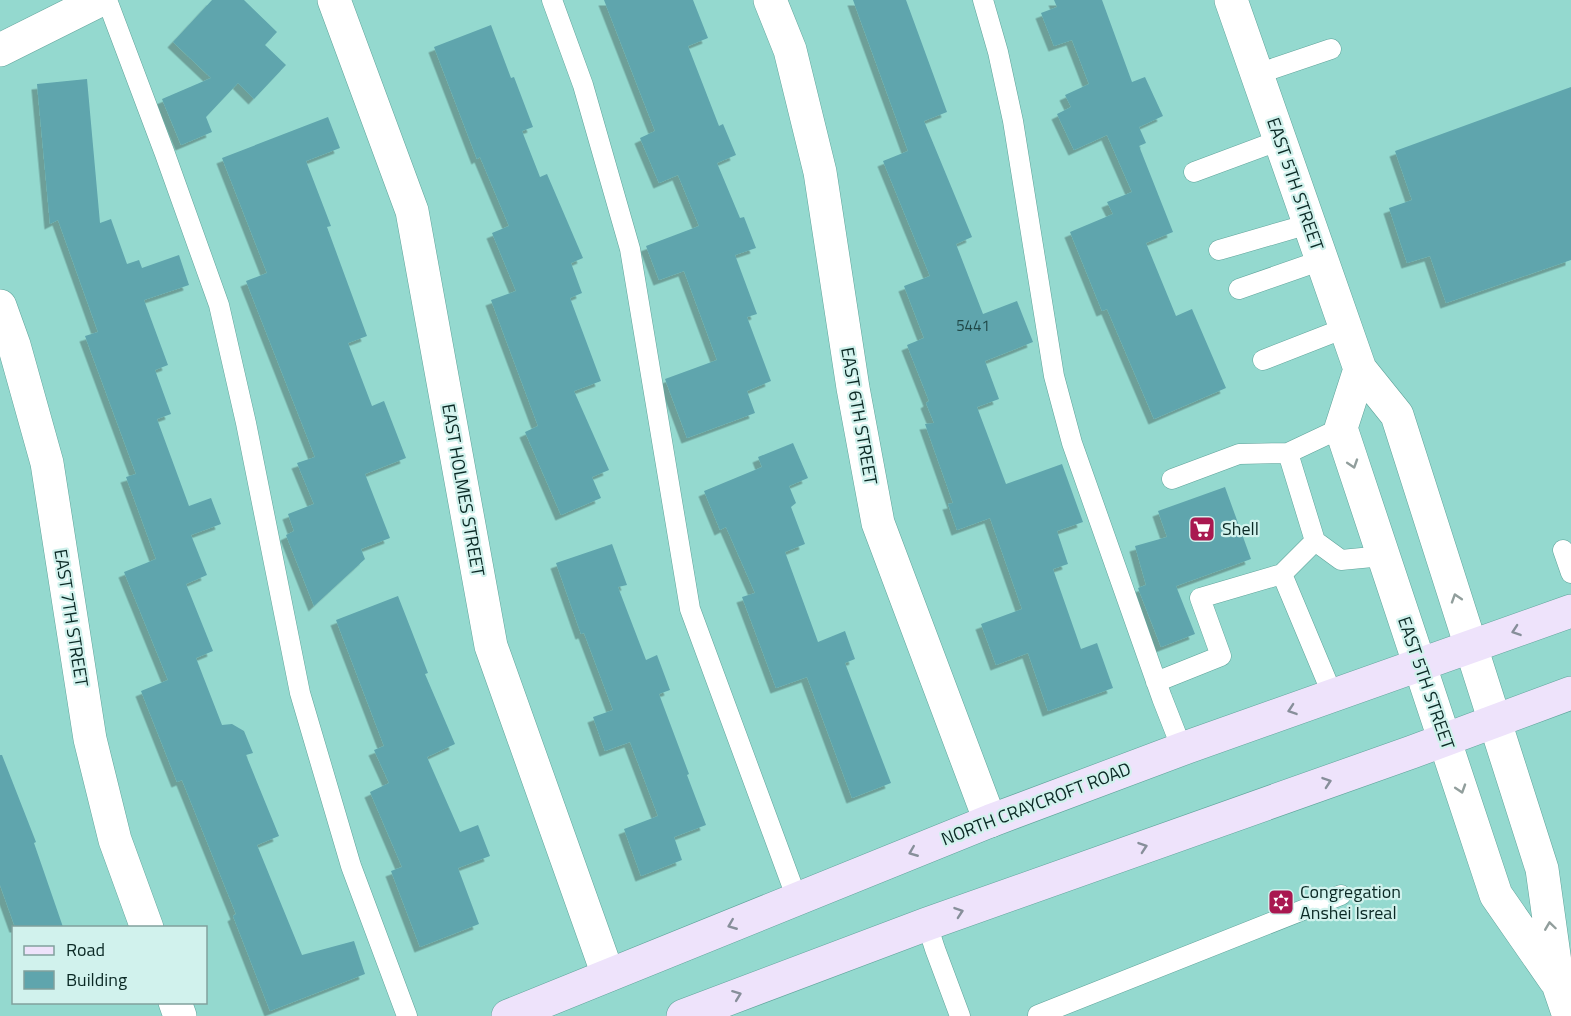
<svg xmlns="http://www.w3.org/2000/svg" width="1571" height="1016" viewBox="0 0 1571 1016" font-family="'Titillium Web',sans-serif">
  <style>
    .building { fill: #5fa5ad; filter: url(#shadow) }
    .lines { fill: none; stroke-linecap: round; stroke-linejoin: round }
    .service-casing { stroke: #5ea39a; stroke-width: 21 }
    .minor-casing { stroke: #5ea39a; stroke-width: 34 }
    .tertiary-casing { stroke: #5ea39a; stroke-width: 34 }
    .secondary-casing { stroke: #5ea39a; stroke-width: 34 }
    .service { stroke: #fff; stroke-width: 20 }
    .minor { stroke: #fff; stroke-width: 33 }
    .tertiary { stroke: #fff; stroke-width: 33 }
    .secondary { stroke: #eee3fb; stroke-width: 33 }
    .oneway { stroke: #919e9c }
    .oneway2 { stroke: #878f9a }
    .labels { text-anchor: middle; stroke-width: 4.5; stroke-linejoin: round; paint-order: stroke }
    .number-label { font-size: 15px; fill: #1f4746 }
    .street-label { font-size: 18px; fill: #0a2824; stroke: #d1f2ed }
    .poi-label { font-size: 18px; fill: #0a2824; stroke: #d1f2ed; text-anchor: start }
  </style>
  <defs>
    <filter id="shadow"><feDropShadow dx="-5.5" dy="5.5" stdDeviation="0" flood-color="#0004"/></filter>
  </defs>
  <rect width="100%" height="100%" fill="#94d9cf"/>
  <path class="building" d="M 212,0 L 244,0 L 277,32 L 265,45 L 286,65 L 254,99 L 238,83 L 206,117 L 212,132 L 181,145 L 162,99 L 211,78 L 173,42 Z
    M 604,0 L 693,0 L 708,38 L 688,46 L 719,126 L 723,124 L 736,155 L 717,163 L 740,218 L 744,217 L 756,248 L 735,255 L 757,314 L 747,317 L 771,381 L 747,391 L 755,413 L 687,438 L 665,379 L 717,360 L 684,271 L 659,280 L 646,246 L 699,226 L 678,175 L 659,183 L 640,138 L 655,131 Z
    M 853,0 L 906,0 L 947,112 L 924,121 L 972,237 L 956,244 L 983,314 L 1017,301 L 1033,342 L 985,361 L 999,399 L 977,407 L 1006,484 L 1062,464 L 1083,522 L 1057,531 L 1068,564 L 1053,569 L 1081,649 L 1097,643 L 1113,688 L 1048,711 L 1028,653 L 996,665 L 981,624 L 1022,609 L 990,518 L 957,530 L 948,504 L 953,503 L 925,424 L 934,423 L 926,403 L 929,401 L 907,345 L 924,338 L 904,286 L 930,276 L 883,161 L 908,151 Z
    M 1054,0 L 1102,0 L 1132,82 L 1145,77 L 1163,116 L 1139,127 L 1146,143 L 1139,146 L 1173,232 L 1146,243 L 1176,316 L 1192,309 L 1226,388 L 1154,419 L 1107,309 L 1102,311 L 1070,232 L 1113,214 L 1107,202 L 1132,192 L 1107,135 L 1074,150 L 1057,114 L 1071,107 L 1065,95 L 1089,84 L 1072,40 L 1054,46 L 1041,13 L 1057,7 Z
    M 491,25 L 511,78 L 514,77 L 533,127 L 522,131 L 540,177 L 547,174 L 583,258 L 571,263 L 582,293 L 570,298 L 601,381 L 574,391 L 609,470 L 592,477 L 601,498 L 561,515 L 525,432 L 538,426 L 491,300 L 516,291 L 492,233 L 509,226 L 480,157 L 477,159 L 434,47 Z
    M 87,79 L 100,223 L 111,219 L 127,264 L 139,260 L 142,268 L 179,255 L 189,285 L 144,300 L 168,365 L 155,370 L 171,414 L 157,419 L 189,506 L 211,498 L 221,524 L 191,535 L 207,575 L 186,584 L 213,651 L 196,658 L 222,725 L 232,724 L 244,731 L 253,753 L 246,755 L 279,836 L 257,845 L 302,955 L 354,941 L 365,974 L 270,1011 L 233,916 L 236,914 L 182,780 L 177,782 L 141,691 L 168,680 L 124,572 L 156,559 L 126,477 L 136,474 L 85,336 L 98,332 L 58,220 L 50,224 L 37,84 Z
    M 1571,87 L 1571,260 L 1446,303 L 1430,256 L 1407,263 L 1389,208 L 1412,200 L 1395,151 Z
    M 328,117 L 340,148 L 306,161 L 331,226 L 327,227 L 367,336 L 348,343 L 372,406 L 384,401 L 406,458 L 365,474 L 390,538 L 361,549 L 365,559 L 314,606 L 286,535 L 294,531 L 288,514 L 314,504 L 297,463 L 315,457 L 246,281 L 267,273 L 222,158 Z
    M 793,443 L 808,478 L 789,486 L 796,503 L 791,507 L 805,544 L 785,552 L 818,642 L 845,631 L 855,659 L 845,663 L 891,783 L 852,798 L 807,677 L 776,688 L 742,597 L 755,593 L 726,527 L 720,530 L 704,491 L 762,467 L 758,457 Z
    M 1225,487 L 1251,559 L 1176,586 L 1195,634 L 1161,647 L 1138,588 L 1146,585 L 1135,546 L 1167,537 L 1158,511 Z
    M 612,544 L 627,585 L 618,587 L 646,660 L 657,655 L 670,690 L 659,694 L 689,774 L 687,775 L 706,825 L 674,837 L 682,860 L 641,876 L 624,829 L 658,816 L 630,742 L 605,751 L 593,717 L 613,710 L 584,633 L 581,634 L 556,563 Z
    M 398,596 L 428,673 L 425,674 L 455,744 L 427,757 L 460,832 L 478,825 L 490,856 L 458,868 L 479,924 L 420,947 L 391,871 L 402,867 L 370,792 L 389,783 L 374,750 L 384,746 L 336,620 Z
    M 0,755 L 2,755 L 36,842 L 34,843 L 63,927 L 15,927 L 0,885 Z"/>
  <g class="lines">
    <defs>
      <path id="service" d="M 107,0 L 165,154 L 219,305 L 246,423 L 300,693 L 351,866 L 407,1016
        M 552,0 L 583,85 L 630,249 L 690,609 L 797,899
        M 983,0 L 998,52 L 1013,121 L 1054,376 L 1072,443 L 1162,698 L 1182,749
        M 1257,74 L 1331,49
        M 1194,172 L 1280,140
        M 1219,250 L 1309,224
        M 1239,289 L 1322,260
        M 1263,360 L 1345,328
        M 1172,479 L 1239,454 L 1288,453
        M 1315,541 L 1341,560 L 1383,556
        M 1563,550 L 1571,573
        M 1282,574 L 1333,696
        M 1156,682 L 1221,656 L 1200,598 L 1282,574 L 1315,541 L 1288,453 L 1341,428
        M 927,924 L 935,949 L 960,1016
        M 1038,1016 L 1038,1015 L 1341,895"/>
      <path id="minor" d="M 334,0 L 412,211 L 491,646 L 608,975
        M 770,0 L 790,50 L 820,172 L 853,388 L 878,523 L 990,821
        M 0,50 L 100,0
        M 0,306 L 14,345 L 47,463 L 90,739 L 115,840 L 147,928
        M 175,1002 L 180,1016"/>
      <path id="tertiary" d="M 1231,0 L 1360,369 L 1397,415 L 1542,869 L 1558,984 L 1569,1016
        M 1360,369 L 1341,428 L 1496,895 L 1555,980"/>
      <path id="secondary" d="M 508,1016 L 990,821 L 1182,749 L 1571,611
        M 683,1016 L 927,924 L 1412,752 L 1571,693"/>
    </defs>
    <use href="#service" class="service-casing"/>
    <use href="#minor" class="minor-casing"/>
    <use href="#tertiary" class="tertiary-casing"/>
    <use href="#secondary" class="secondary-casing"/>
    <use href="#service" class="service"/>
    <use href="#minor" class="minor"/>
    <use href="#tertiary" class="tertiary"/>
    <use href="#secondary" class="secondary"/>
  </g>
  <defs><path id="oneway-chevron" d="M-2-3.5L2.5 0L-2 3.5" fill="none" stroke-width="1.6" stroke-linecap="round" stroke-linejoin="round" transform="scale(1.5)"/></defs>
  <g class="oneway">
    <use href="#oneway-chevron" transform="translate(1353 464) rotate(72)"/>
    <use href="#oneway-chevron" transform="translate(1456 598) rotate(-108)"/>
    <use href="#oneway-chevron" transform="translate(1461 789) rotate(72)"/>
    <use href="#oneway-chevron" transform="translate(1550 926) rotate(-98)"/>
  </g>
  <g class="oneway2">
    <use href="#oneway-chevron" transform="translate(1516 631) rotate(161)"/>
    <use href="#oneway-chevron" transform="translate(1292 710) rotate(161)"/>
    <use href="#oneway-chevron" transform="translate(1327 782) rotate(-19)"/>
    <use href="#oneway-chevron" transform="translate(1143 847) rotate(-19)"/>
    <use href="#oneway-chevron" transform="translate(913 852) rotate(158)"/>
    <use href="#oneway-chevron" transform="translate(959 912) rotate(-19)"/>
    <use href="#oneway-chevron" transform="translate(732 925) rotate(158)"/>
    <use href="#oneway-chevron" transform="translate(737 995) rotate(-21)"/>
  </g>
  <defs>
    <symbol id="supermarket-square" viewBox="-11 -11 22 22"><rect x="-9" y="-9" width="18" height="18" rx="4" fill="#a91850" stroke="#d1f2ed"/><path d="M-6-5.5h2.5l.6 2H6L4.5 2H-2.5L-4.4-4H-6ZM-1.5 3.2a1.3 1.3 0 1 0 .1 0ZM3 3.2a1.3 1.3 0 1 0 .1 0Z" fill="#fff"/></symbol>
    <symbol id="synagogue-square" viewBox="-11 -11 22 22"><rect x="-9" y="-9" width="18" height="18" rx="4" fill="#a91850" stroke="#d1f2ed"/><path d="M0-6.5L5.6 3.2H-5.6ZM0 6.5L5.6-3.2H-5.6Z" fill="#fff"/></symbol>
  </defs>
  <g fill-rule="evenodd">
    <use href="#supermarket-square" x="1187" y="514" width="30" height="30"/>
    <use href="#synagogue-square" x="1266" y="887" width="30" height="30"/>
  </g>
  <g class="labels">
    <g class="number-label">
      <text x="973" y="331">5441</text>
    </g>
    <g class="street-label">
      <text transform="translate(1295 184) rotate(71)" y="6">EAST 5TH STREET</text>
      <text transform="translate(859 416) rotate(80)" y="6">EAST 6TH STREET</text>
      <text transform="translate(463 490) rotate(80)" y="6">EAST HOLMES STREET</text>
      <text transform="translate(71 618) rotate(81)" y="6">EAST 7TH STREET</text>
      <text transform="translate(1426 683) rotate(71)" y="6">EAST 5TH STREET</text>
      <text transform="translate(1036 804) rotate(-21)" y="6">NORTH CRAYCROFT ROAD</text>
    </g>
    <g class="poi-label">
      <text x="1222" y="535">Shell</text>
      <text x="1300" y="898">Congregation<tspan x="1300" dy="21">Anshei Isreal</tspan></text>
    </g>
  </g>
  <rect x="12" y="926" width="195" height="78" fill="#d1f2ed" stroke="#81a19d" stroke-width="1.5"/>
  <rect x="24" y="946" width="30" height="9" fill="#eee3fb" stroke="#81a19d" stroke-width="1.5"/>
  <text x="66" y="956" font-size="18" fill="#0a2824">Road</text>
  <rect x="24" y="971" width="30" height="18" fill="#5fa5ad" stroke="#81a19d" stroke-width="1.5"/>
  <text x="66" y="986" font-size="18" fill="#0a2824">Building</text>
</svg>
